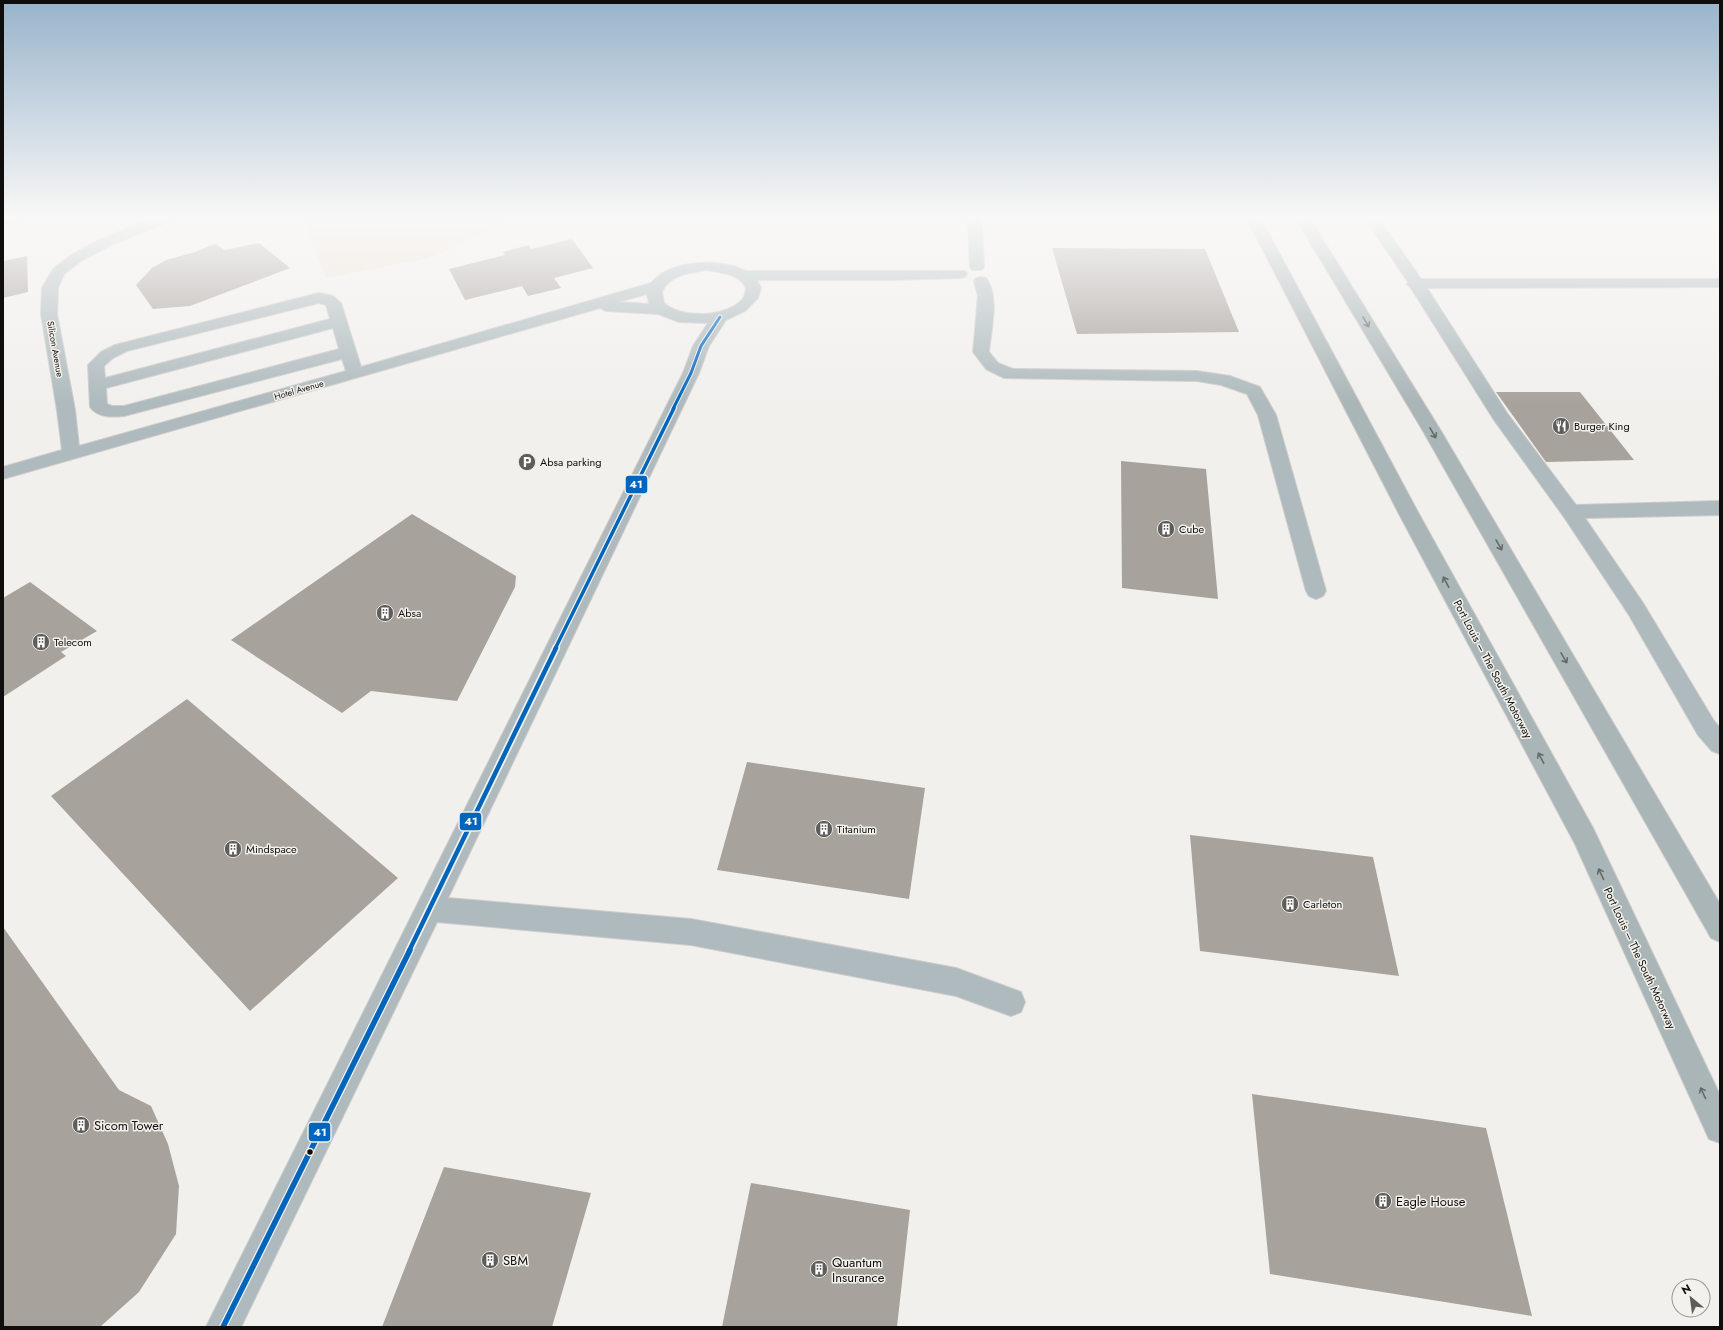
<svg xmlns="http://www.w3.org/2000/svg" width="1723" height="1330" viewBox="0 0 1723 1330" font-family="Jost,sans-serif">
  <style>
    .green { fill: #ece3d4 }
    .building { fill: #a7a29c }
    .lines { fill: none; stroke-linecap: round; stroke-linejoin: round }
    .minor-casing { stroke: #cdccca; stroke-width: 2 }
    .major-casing { stroke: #cdccca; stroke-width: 2 }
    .highway-casing { stroke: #cdccca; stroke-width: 2 }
    .minor { fill: #aebabd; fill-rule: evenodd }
    .major { fill: #a2b1b4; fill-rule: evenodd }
    .highway { fill: #aab5b7; fill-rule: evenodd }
    .bus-1-far3-casing { stroke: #f3f1ec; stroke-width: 5 }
    .bus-1-far2-casing { stroke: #f3f1ec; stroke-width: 6 }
    .bus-1-far1-casing { stroke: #f3f1ec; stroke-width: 8 }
    .bus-1-casing { stroke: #f3f1ec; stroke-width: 8 }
    .bus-1-far3 { stroke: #0065bd; stroke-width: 3 }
    .bus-1-far2 { stroke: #0065bd; stroke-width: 3.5 }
    .bus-1-far1 { stroke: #0065bd; stroke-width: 4.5 }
    .bus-1 { stroke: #0065bd; stroke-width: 5.5 }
    .oneway { stroke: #646a6a }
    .bus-dot { fill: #0f0e0c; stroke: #f3f1ec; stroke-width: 1.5 }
    .labels { text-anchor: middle; stroke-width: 3; stroke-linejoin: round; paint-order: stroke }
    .far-street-label { font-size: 9px; fill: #0f0e0c; stroke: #f3f1ec }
    .poi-label { font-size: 11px; fill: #0f0e0c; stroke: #f3f1ec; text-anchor: start }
    .street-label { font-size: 11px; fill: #0f0e0c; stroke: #f3f1ec }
    .near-poi-label { font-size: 13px; fill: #0f0e0c; stroke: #f3f1ec; text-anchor: start }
    .line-badge { stroke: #f3f1ec; stroke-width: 1.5 }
    .badge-label { font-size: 11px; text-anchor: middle; font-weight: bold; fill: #fff }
  </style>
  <rect width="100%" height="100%" fill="#f2f0ed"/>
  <path class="green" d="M 302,217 L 522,217 L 429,258 L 326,278 Z"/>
  <path class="building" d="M 572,239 L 593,268 L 554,278 L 561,288 L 528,296 L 522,286 L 465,300 L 449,269 L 505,255 L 503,252 L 529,245 L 531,249 Z
    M 259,243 L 290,268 L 190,306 L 153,309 L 136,285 L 152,268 L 166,260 L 192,253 L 215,244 L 225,250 Z
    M 1052,248 L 1205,249 L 1239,332 L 1077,334 Z
    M 27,256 L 28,292 L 3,298 L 3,261 Z
    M 1496,392 L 1580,392 L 1634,460 L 1546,462 Z
    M 1121,461 L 1206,469 L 1218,599 L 1122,588 Z
    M 412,514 L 516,576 L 515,587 L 457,701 L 371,691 L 342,713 L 231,640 Z
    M 30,582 L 97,631 L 61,652 L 66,656 L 3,697 L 3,598 Z
    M 187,699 L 398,878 L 250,1011 L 51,796 Z
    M 747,762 L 925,788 L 909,899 L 717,870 Z
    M 1190,835 L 1373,857 L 1399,976 L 1200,951 Z
    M 3,927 L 119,1090 L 151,1106 L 168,1144 L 179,1186 L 176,1234 L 139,1292 L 100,1327 L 3,1327 Z
    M 1252,1094 L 1486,1128 L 1532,1316 L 1270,1274 Z
    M 444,1167 L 591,1193 L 552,1327 L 382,1327 Z
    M 751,1183 L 910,1210 L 897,1327 L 722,1327 Z"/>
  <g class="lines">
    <defs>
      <path id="minor" d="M 156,217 L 175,217 L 173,220 L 111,245 L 81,261 L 64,274 L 58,288 L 57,314 L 75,410 L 79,446 L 346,371 L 342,359 L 124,416 C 112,417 98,418 90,407 L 88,365 L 101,352 L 115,345 L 319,293 L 333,296 L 341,303 L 361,367 L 651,283 C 671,259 720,258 746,271 L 965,271 L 967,274 L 965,277 L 960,278 L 891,280 L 757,280 L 761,288 L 758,298 L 745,311 L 726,320 L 709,346 L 699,373 L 448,898 L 691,919 L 956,968 L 1021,992 L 1025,1002 L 1021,1012 L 1011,1016 L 956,996 L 691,945 L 437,922 L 241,1327 L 206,1327 L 683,373 L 693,346 L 708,323 L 679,322 L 658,314 L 606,311 L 600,308 L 3,479 L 3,467 L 62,450 L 57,410 L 41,314 L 42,288 L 53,269 L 71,255 L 101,239 ZM 706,270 C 721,273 739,273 746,288 C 746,290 745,294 744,297 C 730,318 681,319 664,303 L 662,292 C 669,275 690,273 706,270 ZM 647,294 L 649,304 L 618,302 ZM 319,303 L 326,305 L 330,319 L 105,378 L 104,366 L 113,358 L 127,351 ZM 333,328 L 339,349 L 124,406 L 112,406 L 107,404 L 106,388 Z
        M 965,217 L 979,217 L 982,225 L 984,267 L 982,270 L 972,270 L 970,267 L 968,225 Z
        M 1364,217 L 1378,217 L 1421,279 L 1720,279 L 1720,287 L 1427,288 L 1507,413 L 1576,505 L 1720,501 L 1720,515 L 1585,518 L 1643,603 L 1714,721 L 1720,728 L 1720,754 L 1712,751 L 1698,735 L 1629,615 L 1564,517 L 1494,420 L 1411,288 L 1407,284 L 1408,282 Z
        M 981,277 L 986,278 C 1000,297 991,329 989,352 L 998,363 L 1013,369 L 1197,371 L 1230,376 L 1260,387 L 1276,415 L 1326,591 L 1323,596 L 1316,599 L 1309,596 L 1306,591 L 1258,415 L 1247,394 L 1221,385 L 1197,381 L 1004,378 L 986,369 L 973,352 L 978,296 L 974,281 L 976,278 Z"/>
      <path id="major" d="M 3,217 L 24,217 L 22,220 L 3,225 Z"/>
      <path id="highway" d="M 1246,217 L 1260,217 L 1419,514 L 1593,828 L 1720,1095 L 1720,1143 L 1709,1139 L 1575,844 L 1399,514 Z
        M 1295,217 L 1309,217 L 1441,431 L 1720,904 L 1720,942 L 1711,938 L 1423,431 Z"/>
    </defs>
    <use href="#minor" class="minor-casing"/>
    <use href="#major" class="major-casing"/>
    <use href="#highway" class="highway-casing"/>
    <use href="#minor" class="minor"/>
    <use href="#major" class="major"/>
    <use href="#highway" class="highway"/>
    <defs>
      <path id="bus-1-far3" d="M 673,409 L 691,373 L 701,346 L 720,317"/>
      <path id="bus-1-far2" d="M 555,649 L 674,408"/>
      <path id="bus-1-far1" d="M 409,951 L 556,648"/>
      <path id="bus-1" d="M 223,1327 L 410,950"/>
    </defs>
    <use href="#bus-1-far3" class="bus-1-far3-casing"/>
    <use href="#bus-1-far2" class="bus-1-far2-casing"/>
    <use href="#bus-1-far1" class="bus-1-far1-casing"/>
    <use href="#bus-1" class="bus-1-casing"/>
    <use href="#bus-1-far3" class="bus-1-far3"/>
    <use href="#bus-1-far2" class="bus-1-far2"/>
    <use href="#bus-1-far1" class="bus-1-far1"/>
    <use href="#bus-1" class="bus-1"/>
  </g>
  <defs><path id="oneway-shaft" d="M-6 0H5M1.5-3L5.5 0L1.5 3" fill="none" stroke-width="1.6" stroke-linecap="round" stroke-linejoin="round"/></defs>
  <g class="oneway">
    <use href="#oneway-shaft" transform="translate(1366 322) rotate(59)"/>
    <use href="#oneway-shaft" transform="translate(1433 433) rotate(60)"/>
    <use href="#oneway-shaft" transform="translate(1499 545) rotate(60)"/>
    <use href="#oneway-shaft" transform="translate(1446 582) rotate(-118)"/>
    <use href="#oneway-shaft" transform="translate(1564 658) rotate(60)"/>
    <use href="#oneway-shaft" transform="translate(1541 758) rotate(-118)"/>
    <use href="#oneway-shaft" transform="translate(1601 874) rotate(-115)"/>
    <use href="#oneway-shaft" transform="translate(1703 1093) rotate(-115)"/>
  </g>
  <linearGradient id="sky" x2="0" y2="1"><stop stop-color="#98b4cb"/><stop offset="0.54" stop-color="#f9f8f7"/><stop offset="1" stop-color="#f9f8f7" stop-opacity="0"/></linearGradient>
  <rect width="1723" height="403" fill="url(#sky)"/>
  <defs>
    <symbol id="restaurant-disc" viewBox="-11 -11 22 22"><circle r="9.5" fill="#5e5d5b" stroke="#f3f1ec"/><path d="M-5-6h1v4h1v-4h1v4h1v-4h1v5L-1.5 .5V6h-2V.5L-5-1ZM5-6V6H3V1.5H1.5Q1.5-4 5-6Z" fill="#fff"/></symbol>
    <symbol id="parking-disc" viewBox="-11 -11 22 22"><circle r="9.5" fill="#5e5d5b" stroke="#f3f1ec"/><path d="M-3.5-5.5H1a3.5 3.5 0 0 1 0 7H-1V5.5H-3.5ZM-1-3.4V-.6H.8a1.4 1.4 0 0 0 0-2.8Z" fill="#fff"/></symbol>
    <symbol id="building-disc" viewBox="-11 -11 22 22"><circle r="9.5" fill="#5e5d5b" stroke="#f3f1ec"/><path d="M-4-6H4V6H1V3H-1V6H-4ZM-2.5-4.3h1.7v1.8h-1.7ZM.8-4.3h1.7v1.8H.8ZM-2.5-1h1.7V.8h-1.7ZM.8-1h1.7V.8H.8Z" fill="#fff"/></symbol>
  </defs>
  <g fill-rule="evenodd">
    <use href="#restaurant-disc" x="1551" y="416" width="20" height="20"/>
    <use href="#parking-disc" x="517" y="452" width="20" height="20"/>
    <use href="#building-disc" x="1156" y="519" width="20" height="20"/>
    <use href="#building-disc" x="375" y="603" width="20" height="20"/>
    <use href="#building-disc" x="31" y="632" width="20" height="20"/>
    <use href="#building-disc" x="814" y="819" width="20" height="20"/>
    <use href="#building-disc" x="223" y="839" width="20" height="20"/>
    <use href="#building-disc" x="1280" y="894" width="20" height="20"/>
    <use href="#building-disc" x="71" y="1115" width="20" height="20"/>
    <use href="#building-disc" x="1373" y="1191" width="20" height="20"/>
    <use href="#building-disc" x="480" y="1250" width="20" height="20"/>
    <use href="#building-disc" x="809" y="1259" width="20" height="20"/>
  </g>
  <circle class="bus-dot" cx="310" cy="1152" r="3.5"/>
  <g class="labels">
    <g class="far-street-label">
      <text transform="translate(55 349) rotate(80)" y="3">Silicon Avenue</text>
      <text transform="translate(299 390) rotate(-16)" y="3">Hotel Avenue</text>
    </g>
    <g class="poi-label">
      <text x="1574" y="430">Burger King</text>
      <text x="540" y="466">Absa parking</text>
      <text x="1179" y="533">Cube</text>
      <text x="398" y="617">Absa</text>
      <text x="54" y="646">Telecom</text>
      <text x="837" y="833">Titanium</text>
      <text x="246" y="853">Mindspace</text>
      <text x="1303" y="908">Carleton</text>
    </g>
    <g class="street-label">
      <text transform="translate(1493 669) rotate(62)" y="4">Port Louis – The South Motorway</text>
      <text transform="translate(1640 958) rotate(65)" y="4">Port Louis – The South Motorway</text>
    </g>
    <g class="near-poi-label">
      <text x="94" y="1130">Sicom Tower</text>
      <text x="1396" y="1206">Eagle House</text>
      <text x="503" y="1265">SBM</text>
      <text x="832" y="1267">Quantum<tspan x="832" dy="15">Insurance</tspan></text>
    </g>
  </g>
  <g class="line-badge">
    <rect x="625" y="475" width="23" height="19" rx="4" fill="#0065bd"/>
    <rect x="459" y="812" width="23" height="19" rx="4" fill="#0065bd"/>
    <rect x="308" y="1122" width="23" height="20" rx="4" fill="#0065bd"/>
  </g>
  <g class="badge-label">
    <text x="636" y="488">41</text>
    <text x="471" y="825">41</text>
    <text x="320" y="1136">41</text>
  </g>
  <rect width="1723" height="1330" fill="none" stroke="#0f0e0c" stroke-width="8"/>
  <g transform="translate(1691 1298) rotate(331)"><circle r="19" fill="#f3f1ec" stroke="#989692"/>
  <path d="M0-3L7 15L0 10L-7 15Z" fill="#5e5d5b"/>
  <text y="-6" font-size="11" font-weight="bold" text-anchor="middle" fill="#0f0e0c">N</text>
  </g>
</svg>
